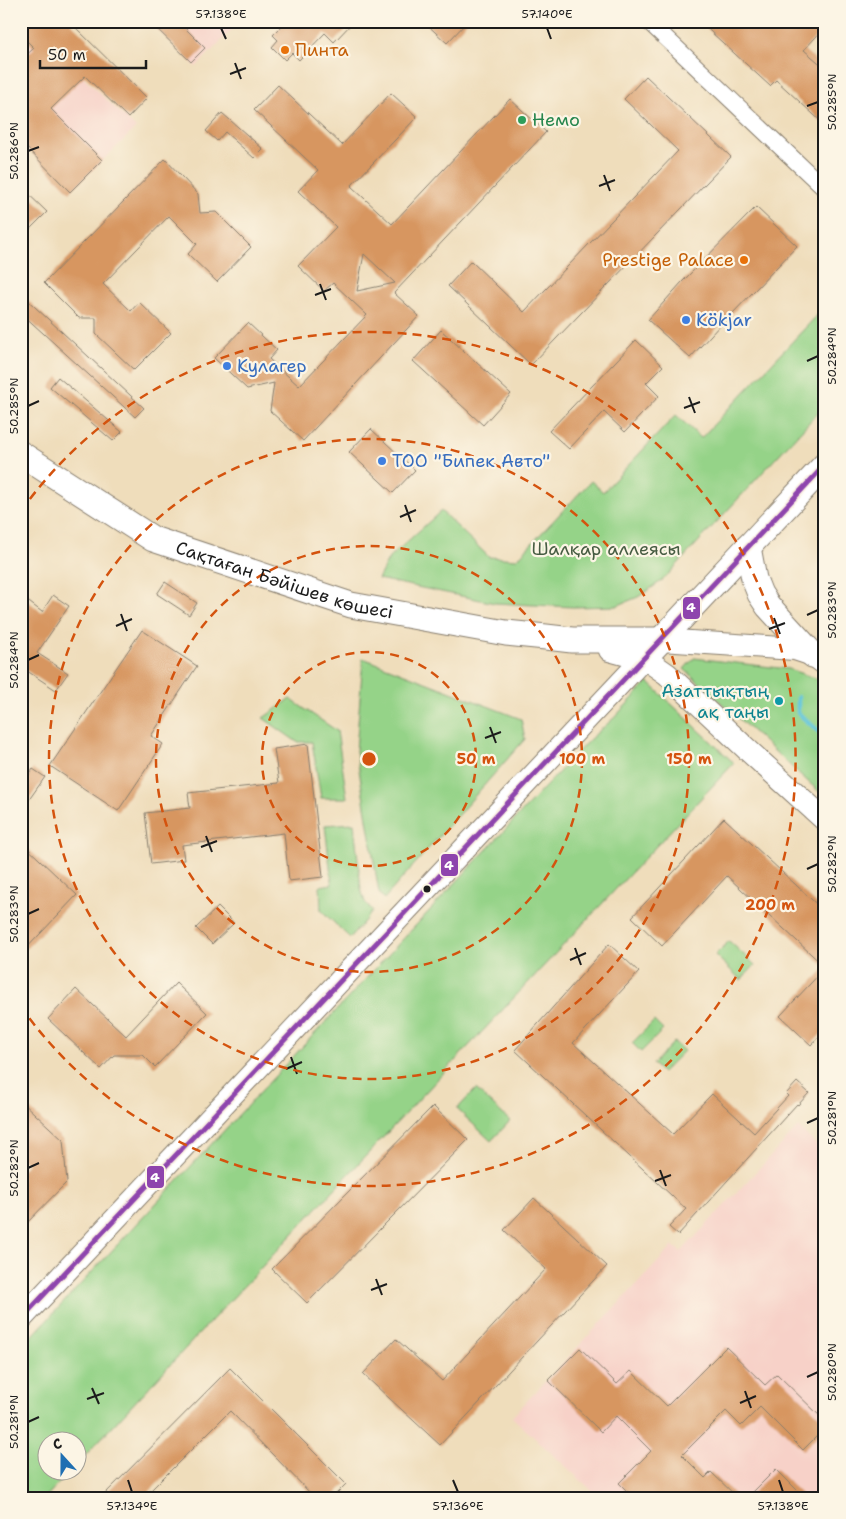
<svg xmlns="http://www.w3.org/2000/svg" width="846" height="1519" viewBox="0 0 846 1519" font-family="'Shantell Sans',sans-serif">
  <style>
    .built { fill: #f7d1c8 }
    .green { fill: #95d388; stroke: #587852 }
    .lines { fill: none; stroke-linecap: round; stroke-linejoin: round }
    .stream { stroke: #5ec5da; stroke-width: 4.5 }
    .building { fill: #d79661; fill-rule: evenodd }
    .street-casing { stroke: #867c6c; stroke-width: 18 }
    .secondary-casing { stroke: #867c6c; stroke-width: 24 }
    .primary-casing { stroke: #867c6c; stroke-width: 27 }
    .street { stroke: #fff; stroke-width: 16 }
    .secondary { stroke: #fff; stroke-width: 22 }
    .primary { stroke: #fff; stroke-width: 25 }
    .bus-1-casing { stroke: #fcf5e5; stroke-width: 9 }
    .bus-1 { stroke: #8e44ad; stroke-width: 5 }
    .ticks { fill: none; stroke: #1c1c1c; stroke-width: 2 }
    .ring { fill: none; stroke: #d4530e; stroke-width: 2.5; stroke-dasharray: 9 6 }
    .food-dot { fill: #e8710a; stroke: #fcf5e5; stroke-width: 2 }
    .leisure-dot { fill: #2e9e5b; stroke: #fcf5e5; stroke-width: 2 }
    .shop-dot { fill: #3f7fe0; stroke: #fcf5e5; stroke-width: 2 }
    .culture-dot { fill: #0f9aa8; stroke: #fcf5e5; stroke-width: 2 }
    .bus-dot { fill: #1c1c1c; stroke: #fcf5e5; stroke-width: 2 }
    .labels { text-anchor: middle; stroke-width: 4.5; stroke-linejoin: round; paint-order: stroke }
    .food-label { font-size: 18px; fill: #c56008; stroke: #fcf5e5; text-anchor: start }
    .leisure-label { font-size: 18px; fill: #27864d; stroke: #fcf5e5; text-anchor: start }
    .shop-label { font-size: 18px; fill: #366cbe; stroke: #fcf5e5; text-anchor: start }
    .park-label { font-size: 18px; fill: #465c42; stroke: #fcf5e5 }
    .street-label { font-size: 18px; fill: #1c1c1c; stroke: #fcf5e5 }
    .culture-label { font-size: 18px; fill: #0d838f; stroke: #fcf5e5; text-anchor: end }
    .centre { fill: #d4530e; stroke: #fcf5e5; stroke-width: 2.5 }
    .ring-label { font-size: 15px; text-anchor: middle; font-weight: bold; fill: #d4530e; stroke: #fcf5e5; stroke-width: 4.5; stroke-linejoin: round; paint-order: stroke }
    .line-badge { stroke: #fcf5e5; stroke-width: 2 }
    .badge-label { font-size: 14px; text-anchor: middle; font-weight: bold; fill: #fff }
    .neatline { fill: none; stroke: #1c1c1c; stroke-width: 2 }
    .ticks-label { font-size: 12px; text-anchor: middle; fill: #1c1c1c }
  </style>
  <rect width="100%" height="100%" fill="#fcf5e5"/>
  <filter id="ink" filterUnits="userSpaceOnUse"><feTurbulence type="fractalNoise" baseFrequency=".02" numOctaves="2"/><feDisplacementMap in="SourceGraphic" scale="10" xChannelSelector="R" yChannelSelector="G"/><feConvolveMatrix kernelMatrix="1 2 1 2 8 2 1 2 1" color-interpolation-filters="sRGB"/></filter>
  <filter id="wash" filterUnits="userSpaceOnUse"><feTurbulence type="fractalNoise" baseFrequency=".0096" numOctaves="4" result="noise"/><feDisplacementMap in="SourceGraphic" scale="20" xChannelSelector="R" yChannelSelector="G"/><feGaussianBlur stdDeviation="1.12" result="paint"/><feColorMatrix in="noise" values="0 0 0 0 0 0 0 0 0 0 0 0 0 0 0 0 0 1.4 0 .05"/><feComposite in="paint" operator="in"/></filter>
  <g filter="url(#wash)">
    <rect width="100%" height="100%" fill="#efddbb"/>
    <path class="built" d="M 21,21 L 39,35 L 136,128 L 70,192 L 21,142 Z
      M 149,21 L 240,21 L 196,67 Z
      M 798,1127 L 825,1153 L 825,1498 L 600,1498 L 512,1417 L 673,1246 L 681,1252 Z"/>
    <path class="green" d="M 825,307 L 825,405 L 663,580 L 638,597 L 616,606 L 573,607 L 495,603 L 378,579 L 389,558 L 441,511 L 489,557 L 517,559 L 591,481 L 603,492 L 676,415 L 701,438 Z
      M 363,658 L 521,719 L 525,739 L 384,899 L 379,893 L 356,751 Z
      M 694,658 L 788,669 L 815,678 L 825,687 L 825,797 L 684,669 Z
      M 648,682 L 734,763 L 78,1463 L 78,1442 L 48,1442 L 48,1472 L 69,1472 L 45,1498 L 21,1498 L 21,1348 L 589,740 L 614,718 Z
      M 290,699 L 337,731 L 347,798 L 321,798 L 312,742 L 297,742 L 263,718 Z
      M 354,823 L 361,889 L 365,902 L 373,911 L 350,938 L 321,910 L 320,886 L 332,884 L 325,825 Z
      M 729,941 L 755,965 L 741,980 L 715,955 Z
      M 654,1021 L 663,1030 L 641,1052 L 632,1043 Z
      M 674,1042 L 684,1051 L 662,1073 L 653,1064 Z
      M 476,1089 L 510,1121 L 491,1141 L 457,1109 Z"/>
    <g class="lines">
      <path class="stream" d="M 798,697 L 798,713 L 825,737"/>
    </g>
    <g id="blocks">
      <path class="building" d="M 21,21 L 69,21 L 147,98 L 128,118 L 85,76 L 51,109 L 102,160 L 70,192 L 21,142 L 21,60 L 34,48 L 21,35 Z
        M 149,21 L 178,21 L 205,48 L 191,62 Z
        M 287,21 L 354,21 L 334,42 L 325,33 L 299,60 L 292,53 L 285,60 L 272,47 L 278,40 L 273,35 Z
        M 423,21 L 468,21 L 447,43 Z
        M 699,21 L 764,21 L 771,28 L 777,21 L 825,21 L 825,27 L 804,50 L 825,68 L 825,125 L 776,80 L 770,86 Z
        M 646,76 L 731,157 L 531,365 L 448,286 L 471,261 L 524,312 L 678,151 L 624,99 Z
        M 278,85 L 342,145 L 391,93 L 417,117 L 351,186 L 392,224 L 510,99 L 546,132 L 394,293 L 419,316 L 303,441 L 270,411 L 274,383 L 247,389 L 214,358 L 248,323 L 277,350 L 269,359 L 299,386 L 367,315 L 333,283 L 324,291 L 298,266 L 336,227 L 298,191 L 318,170 L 254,110 ZM 364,254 L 395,283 L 357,291 Z
        M 222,113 L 263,149 L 254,158 L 225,132 L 217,141 L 206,131 Z
        M 165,159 L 198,194 L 200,213 L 216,212 L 251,247 L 217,282 L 188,254 L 197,244 L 169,216 L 103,284 L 131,311 L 139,302 L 171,333 L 134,370 L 96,334 L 96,318 L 79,318 L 44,283 Z
        M 21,187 L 47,212 L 21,238 Z
        M 756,207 L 797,246 L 732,314 L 731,313 L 690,358 L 648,320 L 682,282 Z
        M 21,294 L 144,408 L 135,417 L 21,313 Z
        M 441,330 L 511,394 L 483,425 L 413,361 Z
        M 636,340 L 663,366 L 646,383 L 659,396 L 625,432 L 604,412 L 569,449 L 549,431 Z
        M 58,377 L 122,432 L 113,441 L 50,387 Z
        M 371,429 L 415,470 L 393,493 L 349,452 Z
        M 165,582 L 197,603 L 189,615 L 157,594 Z
        M 53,595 L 69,606 L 37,653 L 68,673 L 56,690 L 21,667 L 21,596 L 42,612 Z
        M 142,630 L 197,666 L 151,736 L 163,744 L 118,811 L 50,766 Z
        M 308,744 L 323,877 L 289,881 L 284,833 L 182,845 L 184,860 L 151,864 L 145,813 L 190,808 L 188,793 L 279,783 L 274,749 Z
        M 33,769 L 45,777 L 21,811 L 21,785 Z
        M 724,818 L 825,912 L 825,967 L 727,876 L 662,946 L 632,917 Z
        M 21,842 L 77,895 L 21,954 Z
        M 218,907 L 234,923 L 212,944 L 196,928 Z
        M 609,944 L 639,972 L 573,1043 L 673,1134 L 712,1094 L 754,1133 L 788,1096 L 786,1094 L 797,1082 L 809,1093 L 798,1105 L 797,1104 L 678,1235 L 669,1227 L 686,1209 L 515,1050 Z
        M 825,968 L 825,1030 L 811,1045 L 780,1016 Z
        M 176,983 L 207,1013 L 155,1067 L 143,1055 L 114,1055 L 101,1069 L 48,1019 L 76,989 L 126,1036 Z
        M 21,1101 L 63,1140 L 67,1182 L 21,1229 L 21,1171 L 28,1164 L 21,1158 Z
        M 433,1106 L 468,1140 L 307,1303 L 272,1269 Z
        M 534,1198 L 607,1266 L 440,1445 L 363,1374 L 396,1339 L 442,1381 L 546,1269 L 504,1230 Z
        M 726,1347 L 765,1385 L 777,1374 L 825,1421 L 825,1428 L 803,1450 L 760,1407 L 741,1426 L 726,1411 L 682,1455 L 705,1478 L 711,1472 L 738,1498 L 634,1498 L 619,1483 L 651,1451 L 616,1416 L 601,1432 L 548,1380 L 580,1348 L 617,1384 L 631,1371 L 667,1406 Z
        M 230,1368 L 346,1484 L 332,1498 L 315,1498 L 230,1411 L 143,1498 L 101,1498 Z
        M 776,1469 L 805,1498 L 747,1498 Z"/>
    </g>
  </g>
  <g filter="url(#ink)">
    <use href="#blocks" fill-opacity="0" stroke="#867c6c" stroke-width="1"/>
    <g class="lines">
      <defs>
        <path id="street" d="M 648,21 L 825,189"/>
        <path id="secondary" d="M 661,640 L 795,649 L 813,655 L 825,664
          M 21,1319 L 644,658 L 667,674 L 751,753 L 825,820"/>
        <g id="primary">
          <path id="s1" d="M 21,454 L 153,539 L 351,605 L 506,633 L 546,637 L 572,640 L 661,640"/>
          <path d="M 748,547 L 754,579 L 760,594 L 768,606 L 813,655"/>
          <path d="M 611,649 L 644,658 L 825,465"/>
        </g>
      </defs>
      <use href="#street" class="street-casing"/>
      <use href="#secondary" class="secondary-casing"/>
      <use href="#primary" class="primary-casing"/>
      <use href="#street" class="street"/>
      <use href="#secondary" class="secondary"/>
      <use href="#primary" class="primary"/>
      <defs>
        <path id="bus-1" d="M 21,1319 L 397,921 L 825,465"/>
      </defs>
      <use href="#bus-1" class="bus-1-casing"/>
      <use href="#bus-1" class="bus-1"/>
    </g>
  </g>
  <path class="ticks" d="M 221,28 L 226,39M 547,28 L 551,39M 235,63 L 241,79M 230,74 L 246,68M 807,106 L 818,102M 28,151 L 39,147M 604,175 L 610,191M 599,186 L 615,180M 320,284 L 326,300M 315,295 L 331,289M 807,361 L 818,356M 689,397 L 695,413M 28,406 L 39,401M 684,408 L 700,402M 405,505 L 411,522M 400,517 L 416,510M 121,614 L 127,631M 807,615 L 818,610M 774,618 L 780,634M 116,626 L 132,619M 769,629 L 785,623M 28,660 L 39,655M 490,727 L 496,743M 485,738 L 501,732M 206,836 L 212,852M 201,847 L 217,841M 807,869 L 818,864M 28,914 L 39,909M 575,948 L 581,965M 570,960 L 586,953M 291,1057 L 297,1074M 286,1069 L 302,1062M 807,1123 L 818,1118M 28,1168 L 39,1163M 660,1170 L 666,1186M 655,1181 L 671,1175M 376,1279 L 382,1295M 371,1290 L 387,1284M 807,1377 L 818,1372M 92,1388 L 99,1404M 745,1391 L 751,1408M 87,1399 L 104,1393M 740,1403 L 756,1396M 28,1422 L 39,1417M 128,1480 L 132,1492M 453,1480 L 458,1492M 779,1480 L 783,1492"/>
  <g class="ring">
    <circle cx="369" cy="759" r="107"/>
    <circle cx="369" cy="759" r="213"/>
    <circle cx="369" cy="759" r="320"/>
    <path d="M21 511A427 427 0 1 1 21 1007"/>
  </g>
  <g class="food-dot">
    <circle cx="285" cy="50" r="5"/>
    <circle cx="744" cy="260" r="5"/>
  </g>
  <circle class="leisure-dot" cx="522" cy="120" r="5"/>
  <g class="shop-dot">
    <circle cx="686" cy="320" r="5"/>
    <circle cx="227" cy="366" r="5"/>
    <circle cx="382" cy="461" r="5"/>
  </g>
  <circle class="culture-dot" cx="779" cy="701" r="5"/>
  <circle class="bus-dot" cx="427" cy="889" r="4.5"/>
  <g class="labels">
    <g class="food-label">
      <text x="295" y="56">Пинта</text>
      <text x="734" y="266" text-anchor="end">Prestige Palace</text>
    </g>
    <g class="leisure-label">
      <text x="532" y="126">Немо</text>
    </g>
    <g class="shop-label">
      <text x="696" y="326">Kökjar</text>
      <text x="237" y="372">Кулагер</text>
      <text x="392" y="467">ТОО "Бипек Авто"</text>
    </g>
    <g class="park-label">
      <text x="606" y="555">Шалқар аллеясы</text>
    </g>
    <g class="street-label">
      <text dy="6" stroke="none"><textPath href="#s1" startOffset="295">Сақтаған Бәйішев көшесі</textPath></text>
    </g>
    <g class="culture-label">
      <text x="769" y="697">Азаттықтың<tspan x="769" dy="21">ақ таңы</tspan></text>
    </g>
  </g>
  <circle cx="369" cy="759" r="8" class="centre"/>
  <g class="ring-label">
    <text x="476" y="764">50 m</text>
    <text x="582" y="764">100 m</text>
    <text x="689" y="764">150 m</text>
    <text x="770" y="910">200 m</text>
  </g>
  <g class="line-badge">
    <rect x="682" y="596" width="19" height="24" rx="5" fill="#8e44ad"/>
    <rect x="440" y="853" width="19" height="24" rx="5" fill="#8e44ad"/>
    <rect x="146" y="1165" width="19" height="24" rx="5" fill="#8e44ad"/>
  </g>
  <g class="badge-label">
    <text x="691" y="612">4</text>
    <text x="449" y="870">4</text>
    <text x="155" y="1182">4</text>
  </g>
  <rect width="846" height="1519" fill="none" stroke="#fcf5e5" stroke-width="55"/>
  <g transform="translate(62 1456) rotate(339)"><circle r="24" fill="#fcf5e5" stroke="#a29e95"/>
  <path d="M0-4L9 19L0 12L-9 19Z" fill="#1f6fb2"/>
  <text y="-8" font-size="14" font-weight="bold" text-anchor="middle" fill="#1c1c1c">С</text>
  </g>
  <path d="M40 60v8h106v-8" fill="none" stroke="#1c1c1c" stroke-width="2.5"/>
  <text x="48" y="60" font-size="15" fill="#1c1c1c" stroke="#fcf5e5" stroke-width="4" paint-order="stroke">50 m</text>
  <rect x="28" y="28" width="790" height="1464" class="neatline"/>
  <g class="ticks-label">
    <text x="221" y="18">57.138°E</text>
    <text x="547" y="18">57.140°E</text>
    <text transform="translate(832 102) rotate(-90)" y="4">50.285°N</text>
    <text transform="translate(14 151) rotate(-90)" y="4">50.286°N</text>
    <text transform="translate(832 356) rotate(-90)" y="4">50.284°N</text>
    <text transform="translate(14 406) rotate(-90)" y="4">50.285°N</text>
    <text transform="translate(832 610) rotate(-90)" y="4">50.283°N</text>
    <text transform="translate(14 660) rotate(-90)" y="4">50.284°N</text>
    <text transform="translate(832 864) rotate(-90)" y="4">50.282°N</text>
    <text transform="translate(14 914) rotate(-90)" y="4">50.283°N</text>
    <text transform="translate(832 1118) rotate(-90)" y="4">50.281°N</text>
    <text transform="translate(14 1168) rotate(-90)" y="4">50.282°N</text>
    <text transform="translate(832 1372) rotate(-90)" y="4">50.280°N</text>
    <text transform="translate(14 1422) rotate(-90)" y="4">50.281°N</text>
    <text x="132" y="1510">57.134°E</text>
    <text x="458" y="1510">57.136°E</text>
    <text x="783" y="1510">57.138°E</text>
  </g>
</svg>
